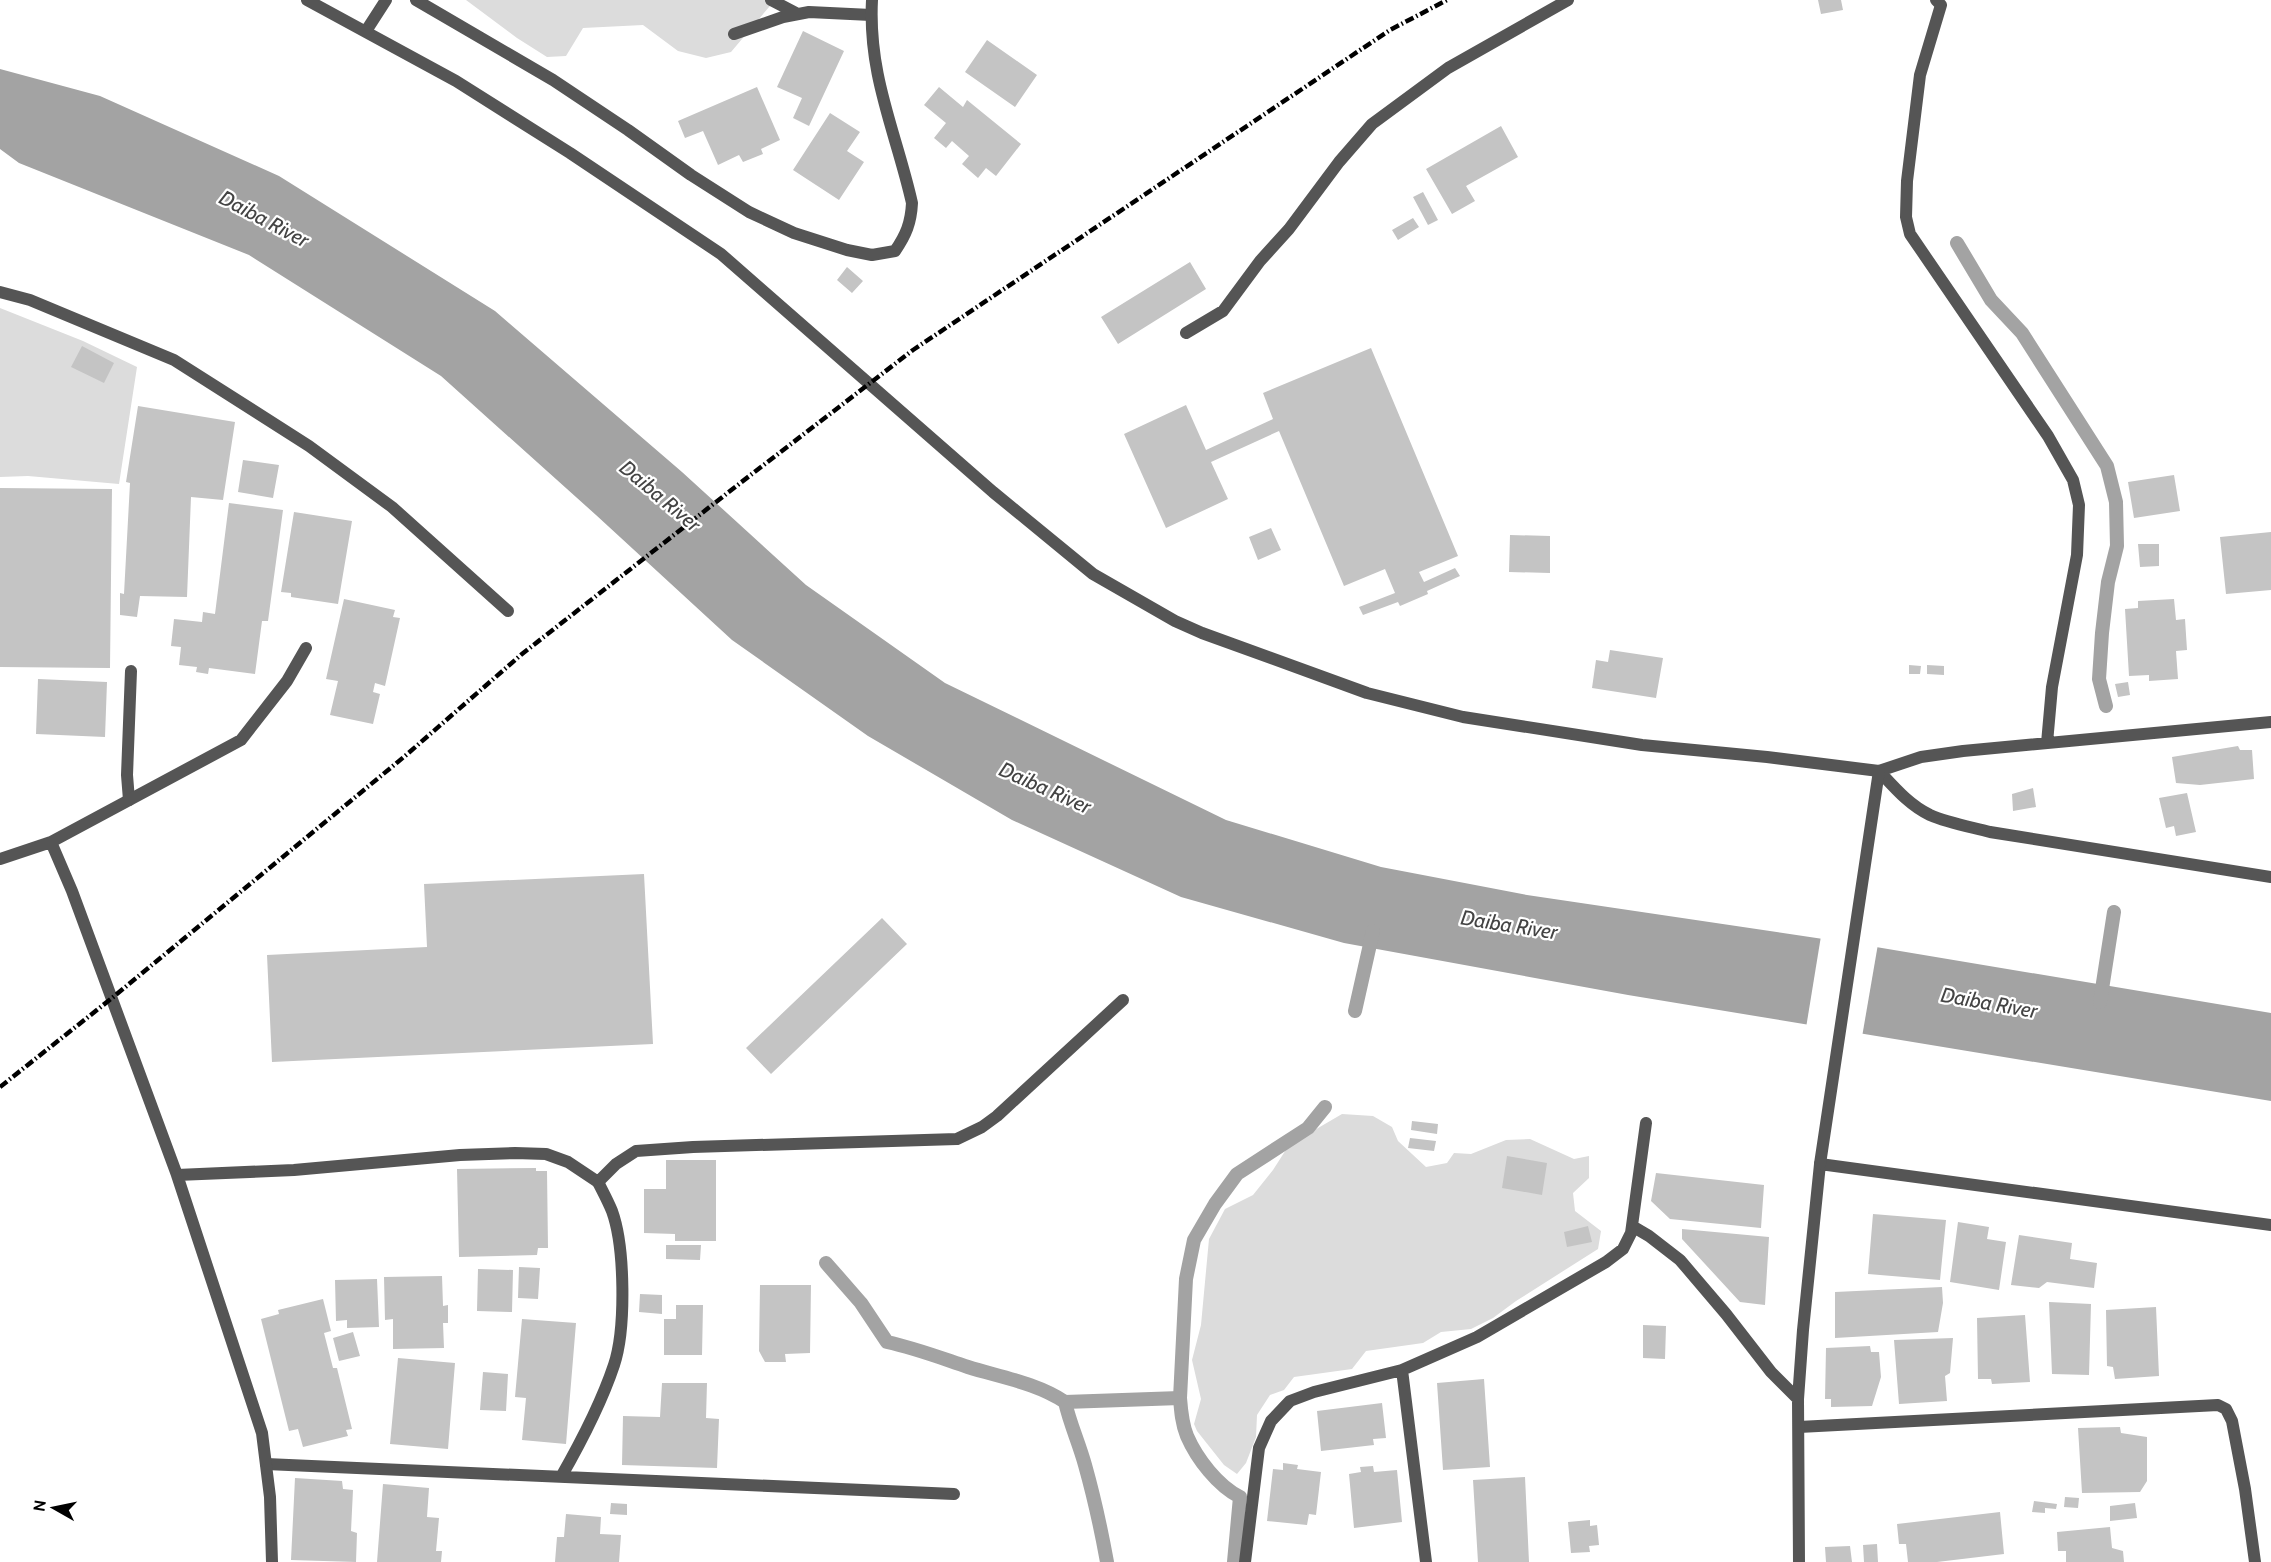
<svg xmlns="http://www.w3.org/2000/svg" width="2271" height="1562" viewBox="0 0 2271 1562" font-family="Cabin,sans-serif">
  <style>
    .green { fill: #dcdcdc }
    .water { fill: #a3a3a3 }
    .pier { fill: #fff }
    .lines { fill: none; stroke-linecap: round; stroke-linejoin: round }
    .stream { stroke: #a3a3a3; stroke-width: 14 }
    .building { fill: #c4c4c4 }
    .service { stroke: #555; stroke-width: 12 }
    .minor { stroke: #555; stroke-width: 12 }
    .tertiary { stroke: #555; stroke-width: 12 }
    .rail { stroke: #000; stroke-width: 4.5; stroke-dasharray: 9 3 1.5 3; stroke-linecap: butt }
    .labels { text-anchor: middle; stroke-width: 4.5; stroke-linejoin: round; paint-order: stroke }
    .water-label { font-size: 21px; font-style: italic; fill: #444; stroke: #fff }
  </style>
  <rect width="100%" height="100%" fill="#fff"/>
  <path class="green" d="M 466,0 L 775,0 L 731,52 L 706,58 L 678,51 L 643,25 L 583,28 L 566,56 L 547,57 L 517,38 Z
    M 0,308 L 83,341 L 137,367 L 119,484 L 28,476 L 0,477 Z
    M 1342,1114 L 1373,1116 L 1392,1127 L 1398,1141 L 1426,1167 L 1447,1163 L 1454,1153 L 1471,1154 L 1506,1140 L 1530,1139 L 1574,1159 L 1589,1156 L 1589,1178 L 1573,1193 L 1575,1211 L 1601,1231 L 1598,1249 L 1516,1301 L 1493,1318 L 1471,1329 L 1441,1332 L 1423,1343 L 1366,1351 L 1352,1369 L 1294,1377 L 1284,1390 L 1270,1395 L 1257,1415 L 1256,1437 L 1246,1463 L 1237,1474 L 1224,1465 L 1197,1431 L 1194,1424 L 1201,1399 L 1192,1360 L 1201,1325 L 1209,1239 L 1225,1209 L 1253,1195 L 1273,1170 L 1289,1145 Z"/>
  <path class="water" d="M 0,69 L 100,96 L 279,176 L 495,311 L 682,472 L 806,585 L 945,683 L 1226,820 L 1381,867 L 1527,895 L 1870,946 L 2271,1013 L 2271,1101 L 1628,995 L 1344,943 L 1181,897 L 1012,820 L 868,736 L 732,640 L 596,515 L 441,376 L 249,255 L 19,163 L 0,149 Z"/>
  <path class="pier" d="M 1821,936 L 1878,944 L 1862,1037 L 1806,1028 Z"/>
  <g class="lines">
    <path class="stream" d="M 1957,243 L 1991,300 L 2022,333 L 2107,466 L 2116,502 L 2117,546 L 2108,582 L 2102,633 L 2099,679 L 2106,706
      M 2100,1002 L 2114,912
      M 1355,1011 L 1373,931
      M 826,1263 L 861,1303 L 887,1342 C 915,1348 941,1358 968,1367 C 1000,1377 1037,1383 1065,1402
      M 1180,1398 C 1181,1411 1182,1424 1187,1436 C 1197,1459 1218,1486 1240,1497 L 1234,1562
      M 1107,1562 C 1101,1529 1094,1497 1085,1465 C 1079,1443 1070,1424 1065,1402 L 1180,1398 L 1186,1279 L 1194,1240 L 1215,1204 L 1237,1174 L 1308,1128 L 1325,1107"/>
  </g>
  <path class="building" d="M 1818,0 L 1841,0 L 1843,10 L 1821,14 Z
    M 803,31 L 844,51 L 809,126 L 793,118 L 802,98 L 777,87 Z
    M 987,40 L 1037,75 L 1015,107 L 965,72 Z
    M 757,87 L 780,140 L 761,149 L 763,154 L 743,162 L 739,155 L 718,165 L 703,131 L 685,138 L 678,121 Z
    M 939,87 L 963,107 L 967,100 L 1021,144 L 996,176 L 986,168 L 978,178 L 962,164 L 969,156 L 952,141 L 946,148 L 934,138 L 946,123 L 924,105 Z
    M 830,113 L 860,132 L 847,151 L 864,162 L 839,200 L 793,170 Z
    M 1501,126 L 1518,157 L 1466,186 L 1475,201 L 1452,214 L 1426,169 Z
    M 1423,192 L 1438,220 L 1428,225 L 1413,197 Z
    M 1413,218 L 1419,227 L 1398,240 L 1392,230 Z
    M 1190,262 L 1206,289 L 1118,344 L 1101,317 Z
    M 847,267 L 863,281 L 852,293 L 837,280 Z
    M 82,346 L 114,363 L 104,383 L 71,367 Z
    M 1371,348 L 1458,556 L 1419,572 L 1424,582 L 1455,568 L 1460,576 L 1427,591 L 1428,594 L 1400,606 L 1398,602 L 1363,615 L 1359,607 L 1395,593 L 1385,569 L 1344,586 L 1279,431 L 1211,462 L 1228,499 L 1166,528 L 1124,434 L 1186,405 L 1206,450 L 1273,419 L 1263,393 Z
    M 138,406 L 235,422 L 223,500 L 191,497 L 187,597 L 140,596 L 137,617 L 120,615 L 120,593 L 124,594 L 130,483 L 126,482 Z
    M 243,460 L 279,465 L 273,498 L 238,492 Z
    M 2174,475 L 2180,511 L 2134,518 L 2128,482 Z
    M 0,488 L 112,489 L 110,668 L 0,667 Z
    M 229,503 L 283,510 L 268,621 L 262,621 L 255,674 L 209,668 L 208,674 L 196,672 L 197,667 L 179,665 L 181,647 L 171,646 L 174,619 L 202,622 L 203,612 L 215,614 Z
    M 294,512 L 352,521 L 338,604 L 291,597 L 291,593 L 281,592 Z
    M 1271,528 L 1281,550 L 1258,560 L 1249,537 Z
    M 2271,532 L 2271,590 L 2226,594 L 2220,537 Z
    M 1510,535 L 1550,536 L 1550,573 L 1509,572 Z
    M 2138,544 L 2159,544 L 2159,566 L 2140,567 Z
    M 344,599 L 395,610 L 393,617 L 400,618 L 385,686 L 375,683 L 373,692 L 380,694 L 373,724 L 330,715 L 338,681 L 326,679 Z
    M 2174,599 L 2176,620 L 2185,619 L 2187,650 L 2176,651 L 2178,679 L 2149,681 L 2149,675 L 2129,676 L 2125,609 L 2138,608 L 2138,601 Z
    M 1610,650 L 1663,658 L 1656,698 L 1592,688 L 1596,660 L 1608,662 Z
    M 1909,665 L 1921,666 L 1920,674 L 1909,674 Z
    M 1927,665 L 1944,666 L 1944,675 L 1927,674 Z
    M 38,679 L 107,682 L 105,737 L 36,734 Z
    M 2128,682 L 2130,695 L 2118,697 L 2115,684 Z
    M 2238,746 L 2240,750 L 2252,750 L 2254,779 L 2200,785 L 2176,783 L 2172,757 Z
    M 2033,788 L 2036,807 L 2013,811 L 2012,794 Z
    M 2187,793 L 2196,832 L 2176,836 L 2174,826 L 2166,828 L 2159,798 Z
    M 644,874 L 653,1044 L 272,1062 L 267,955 L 427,947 L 424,884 Z
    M 882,918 L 907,944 L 771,1074 L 746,1048 Z
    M 1412,1121 L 1438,1124 L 1437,1134 L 1411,1130 Z
    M 1410,1138 L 1436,1141 L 1434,1151 L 1408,1148 Z
    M 1507,1156 L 1547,1163 L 1542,1195 L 1502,1188 Z
    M 666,1160 L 716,1160 L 716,1241 L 675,1241 L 675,1234 L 644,1233 L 644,1189 L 666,1189 Z
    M 536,1168 L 536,1171 L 547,1171 L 548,1248 L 538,1248 L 537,1255 L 459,1257 L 457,1169 Z
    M 1656,1173 L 1764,1185 L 1761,1228 L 1670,1219 L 1651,1201 Z
    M 1873,1214 L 1946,1220 L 1940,1280 L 1868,1274 Z
    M 1958,1222 L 1989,1227 L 1987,1239 L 2006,1242 L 1999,1290 L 1950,1282 Z
    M 1588,1226 L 1592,1242 L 1567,1247 L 1564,1232 Z
    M 1682,1229 L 1769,1237 L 1765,1305 L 1740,1302 L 1682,1239 Z
    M 2019,1235 L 2072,1243 L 2070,1259 L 2097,1263 L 2094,1288 L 2047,1282 L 2039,1288 L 2011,1285 Z
    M 666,1245 L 701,1245 L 700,1260 L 666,1259 Z
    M 519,1267 L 540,1268 L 538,1299 L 518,1298 Z
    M 478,1269 L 513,1270 L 512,1312 L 477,1311 Z
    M 442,1276 L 443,1306 L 448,1305 L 448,1323 L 443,1323 L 444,1348 L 393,1349 L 393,1319 L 385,1320 L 384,1277 Z
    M 377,1279 L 379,1327 L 347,1328 L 347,1320 L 336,1321 L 335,1280 Z
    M 760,1285 L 811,1285 L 810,1353 L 785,1354 L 786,1362 L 765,1362 L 759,1351 Z
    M 1942,1287 L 1943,1303 L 1938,1332 L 1835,1338 L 1835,1292 Z
    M 640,1294 L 662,1295 L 662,1314 L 639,1312 Z
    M 323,1299 L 331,1331 L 324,1333 L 333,1368 L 337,1368 L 352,1429 L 346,1430 L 348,1436 L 303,1447 L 298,1429 L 289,1431 L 261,1319 L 279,1314 L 278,1310 Z
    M 2049,1302 L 2091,1304 L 2089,1375 L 2052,1374 Z
    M 676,1305 L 703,1305 L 702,1355 L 664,1355 L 664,1319 L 676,1319 Z
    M 2156,1307 L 2159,1376 L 2115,1379 L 2113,1367 L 2107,1366 L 2106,1310 Z
    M 2025,1315 L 2030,1382 L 1992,1384 L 1991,1379 L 1978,1379 L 1977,1318 Z
    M 522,1319 L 576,1323 L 566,1444 L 522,1440 L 526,1398 L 515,1397 Z
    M 1643,1325 L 1666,1326 L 1665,1359 L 1643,1358 Z
    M 353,1332 L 360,1356 L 339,1361 L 333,1338 Z
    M 1953,1338 L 1950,1373 L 1945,1376 L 1947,1401 L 1899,1404 L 1894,1340 Z
    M 1870,1346 L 1871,1352 L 1879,1352 L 1881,1377 L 1872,1406 L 1831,1407 L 1831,1399 L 1825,1399 L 1826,1348 Z
    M 398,1358 L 455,1363 L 448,1449 L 390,1444 Z
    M 483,1372 L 508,1374 L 506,1411 L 480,1410 Z
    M 1484,1379 L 1490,1467 L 1443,1470 L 1437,1383 Z
    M 662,1383 L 707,1383 L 706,1418 L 719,1419 L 717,1468 L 622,1465 L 623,1416 L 660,1417 Z
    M 1382,1403 L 1386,1438 L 1373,1439 L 1374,1445 L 1321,1451 L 1317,1411 Z
    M 2120,1427 L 2121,1433 L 2147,1437 L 2147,1481 L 2140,1492 L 2082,1493 L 2078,1428 Z
    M 1283,1463 L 1298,1465 L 1297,1469 L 1321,1472 L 1316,1515 L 1309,1514 L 1307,1525 L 1267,1521 L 1273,1469 L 1283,1470 Z
    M 1373,1466 L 1374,1472 L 1397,1470 L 1402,1522 L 1354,1528 L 1349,1474 L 1361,1472 L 1360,1467 Z
    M 1525,1477 L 1529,1562 L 1478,1562 L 1473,1480 Z
    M 295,1478 L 342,1481 L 343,1489 L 353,1490 L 351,1531 L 357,1533 L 356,1562 L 291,1560 Z
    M 383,1484 L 429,1488 L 427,1517 L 439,1518 L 436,1551 L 442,1551 L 441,1562 L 377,1562 Z
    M 2065,1497 L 2079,1498 L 2078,1508 L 2064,1507 Z
    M 2034,1501 L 2057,1504 L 2056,1509 L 2045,1508 L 2045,1513 L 2032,1512 Z
    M 611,1503 L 627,1504 L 627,1515 L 610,1514 Z
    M 2135,1503 L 2137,1518 L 2110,1521 L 2110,1506 Z
    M 2000,1512 L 2004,1554 L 1937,1562 L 1908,1562 L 1906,1544 L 1899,1544 L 1897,1524 Z
    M 566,1514 L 601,1517 L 600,1534 L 621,1535 L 619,1562 L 555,1562 L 557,1537 L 564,1537 Z
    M 1590,1520 L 1590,1526 L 1597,1525 L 1599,1545 L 1589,1546 L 1590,1552 L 1571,1553 L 1568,1522 Z
    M 2110,1527 L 2112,1548 L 2123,1551 L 2124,1562 L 2066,1562 L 2066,1551 L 2058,1551 L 2057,1532 Z
    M 1877,1544 L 1878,1562 L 1864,1562 L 1863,1545 Z
    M 1850,1546 L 1852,1562 L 1826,1562 L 1825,1547 Z"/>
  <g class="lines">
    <path class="service" d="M 771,0 L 798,14
      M 734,34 L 783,17 L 809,12 L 871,15
      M 129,800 L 127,775 L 131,671
      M 1799,1427 L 2218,1405 L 2226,1409 L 2232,1421 L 2245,1489 L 2255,1562
      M 266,1464 L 954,1494
      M 561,1477 C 581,1442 601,1404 614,1365 C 626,1329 625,1247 612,1211 C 608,1201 603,1192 598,1182"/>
    <path class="minor" d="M 416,0 L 553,80 L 628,130 L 691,175 L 749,212 L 794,233 L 847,250 L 872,255 L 895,251 C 906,235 911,223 912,203 C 896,132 868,76 872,0
      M 1936,0 L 1941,5 L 1920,75 L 1907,181 L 1906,217 L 1910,234 L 2048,436 L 2073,480 L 2079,505 L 2077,555 L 2052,687 L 2047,743
      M 366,31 L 386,0
      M 0,292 L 30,300 L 174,360 L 309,446 L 392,507 L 508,611
      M 1186,333 L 1223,311 L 1260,261 L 1289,229 L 1339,162 L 1372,124 L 1448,68 L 1568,0
      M 2271,722 L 1963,751 L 1921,757 L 1879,771 C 1894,787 1909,805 1930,815 C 1948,823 1971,827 1990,832 L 2271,877
      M 51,842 L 241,740 L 287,681 L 306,648
      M 0,859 L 51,842 L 72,891 L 177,1175 L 262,1433 L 270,1497 L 272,1562
      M 177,1175 L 294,1170 L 460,1155 L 515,1153 L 546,1154 L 568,1162 L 598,1182 L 616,1164 L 636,1151 L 693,1147 L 957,1139 L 982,1127 L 997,1116 L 1123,1000
      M 1632,1226 L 1649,1236 L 1680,1260 L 1726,1314 L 1771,1372 L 1798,1399
      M 1245,1562 L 1259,1448 L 1271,1421 L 1290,1401 L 1314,1392 L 1402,1370
      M 1426,1562 L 1402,1370 L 1477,1337 L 1606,1262 L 1623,1249 L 1631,1233 L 1646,1123
      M 1799,1562 L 1798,1399 L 1803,1330 L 1820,1164 L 2271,1225"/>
    <path class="tertiary" d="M 307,0 L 456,81 L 570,153 L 721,254 L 993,492 L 1093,574 L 1175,621 L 1202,633 L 1367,693 L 1463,717 L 1642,745 L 1767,757 L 1879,771 L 1820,1164"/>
    <path class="rail" d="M 0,1087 L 112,998 L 405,756 L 522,654 L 739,484 L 913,350 L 1390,30 L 1447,0"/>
  </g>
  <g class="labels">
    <g class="water-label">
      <text transform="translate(264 219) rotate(28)" y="7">Daiba River</text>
      <text transform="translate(660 496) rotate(40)" y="7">Daiba River</text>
      <text transform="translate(1045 788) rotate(24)" y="7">Daiba River</text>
      <text transform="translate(1509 925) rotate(9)" y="7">Daiba River</text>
      <text transform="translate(1989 1003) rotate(10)" y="7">Daiba River</text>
    </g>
  </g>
  <g transform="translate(54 1508) rotate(279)" stroke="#ffffff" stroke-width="4.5" paint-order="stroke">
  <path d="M0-4.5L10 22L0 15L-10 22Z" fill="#000000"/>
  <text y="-9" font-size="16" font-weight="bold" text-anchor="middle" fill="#000000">N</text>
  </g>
</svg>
